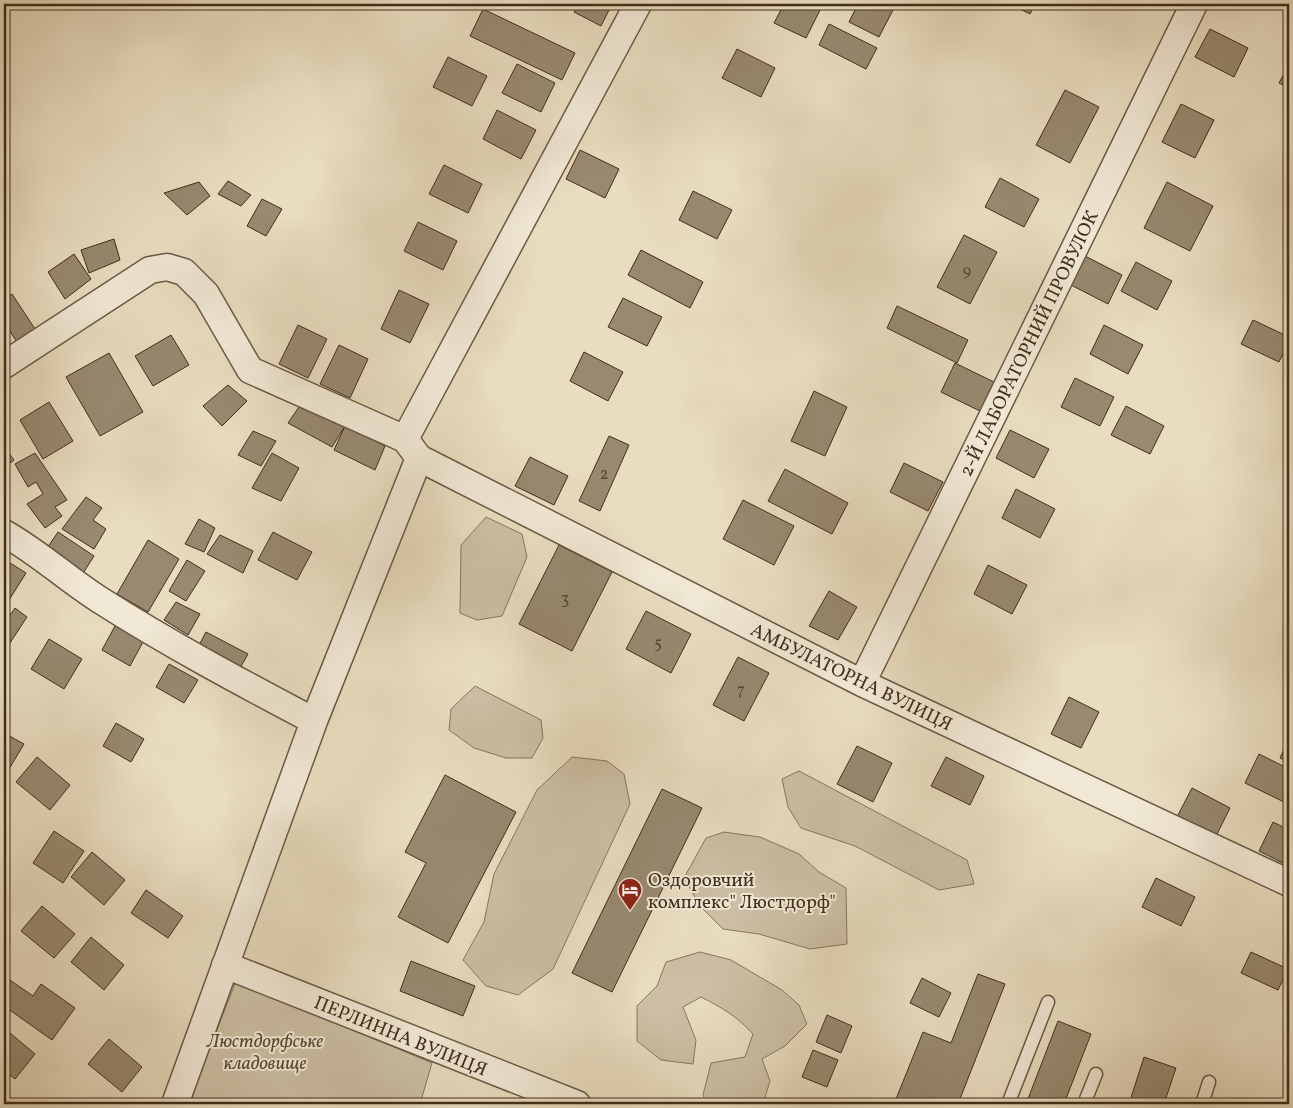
<svg xmlns="http://www.w3.org/2000/svg" width="1293" height="1108" viewBox="0 0 1293 1108" font-family="Vollkorn,serif">
  <style>
    .green { fill: #ccbfa4; stroke: #86765f }
    .building { fill: #988970; stroke: #412e1a }
    .lines { fill: none; stroke-linecap: round; stroke-linejoin: round }
    .lane-casing { stroke: #6b5a44; stroke-width: 15 }
    .street-casing { stroke: #6b5a44; stroke-width: 29 }
    .lane { stroke: #f1e9d6; stroke-width: 12 }
    .street { stroke: #f1e9d6; stroke-width: 26 }
    .labels { text-anchor: middle; stroke-width: 4; stroke-linejoin: round; paint-order: stroke }
    .number-label { font-size: 16px; fill: #574530 }
    .street-label { font-size: 19px; fill: #412e1a; stroke: #f1e9d6 }
    .poi-label { font-size: 19px; fill: #412e1a; stroke: #f1e9d6; text-anchor: start }
    .park-label { font-size: 19px; font-style: italic; fill: #5d4b36; stroke: #f1e9d6 }
  </style>
  <rect width="100%" height="100%" fill="#e9ddc0"/>
  <filter id="stains"><feTurbulence type="fractalNoise" baseFrequency=".004" numOctaves="4"/><feColorMatrix values="0 0 0 0 .2 0 0 0 0 .09 0 0 0 0 .02 0 0 0 .5 -.17"/></filter>
  <radialGradient id="worn" r=".72"><stop offset=".6" stop-color="#630" stop-opacity="0"/><stop offset="1" stop-color="#630" stop-opacity=".3"/></radialGradient>
  <path class="green" d="M 486,517 L 522,534 L 527,557 L 502,616 L 477,620 L 460,613 L 461,545 Z
    M 475,686 L 541,720 L 543,738 L 532,758 L 506,758 L 474,748 L 449,730 L 451,709 Z
    M 572,757 L 607,761 L 624,774 L 630,804 L 553,969 L 518,995 L 486,986 L 463,960 L 484,922 L 494,874 L 537,790 Z
    M 799,771 L 967,860 L 974,884 L 939,890 L 855,846 L 801,828 L 788,807 L 782,779 Z
    M 724,832 L 760,837 L 799,854 L 819,872 L 846,888 L 847,944 L 810,949 L 759,934 L 723,929 L 700,906 L 684,878 L 706,838 Z
    M 700,952 L 731,960 L 782,990 L 799,1005 L 807,1024 L 785,1046 L 762,1059 L 770,1081 L 763,1104 L 707,1104 L 703,1095 L 711,1063 L 745,1057 L 753,1034 C 738,1017 721,1007 701,997 L 683,1007 L 696,1040 L 693,1064 L 661,1060 L 637,1041 L 637,1006 L 657,986 L 666,962 Z
    M 236,981 L 432,1063 L 420,1104 L 188,1104 Z"/>
  <path class="building" d="M 578,4 L 612,4 L 601,26 L 574,12 Z
    M 784,4 L 823,4 L 806,38 L 774,23 Z
    M 858,4 L 890,4 L 895,6 L 879,37 L 849,22 Z
    M 1010,4 L 1035,4 L 1030,14 Z
    M 483,9 L 575,53 L 562,80 L 470,36 Z
    M 829,24 L 877,48 L 866,69 L 819,45 Z
    M 1210,29 L 1248,48 L 1234,77 L 1195,57 Z
    M 737,49 L 775,68 L 761,97 L 722,78 Z
    M 448,57 L 487,76 L 472,106 L 433,87 Z
    M 517,64 L 555,83 L 541,112 L 502,93 Z
    M 1289,64 L 1289,88 L 1279,83 Z
    M 1065,90 L 1099,107 L 1070,163 L 1036,145 Z
    M 1181,104 L 1214,120 L 1195,158 L 1162,142 Z
    M 497,110 L 536,130 L 521,159 L 483,139 Z
    M 580,150 L 619,169 L 605,198 L 566,179 Z
    M 444,165 L 482,184 L 468,213 L 429,194 Z
    M 1000,178 L 1039,199 L 1024,227 L 985,207 Z
    M 228,181 L 251,195 L 241,206 L 218,194 Z
    M 199,182 L 210,196 L 187,215 L 164,193 Z
    M 1167,182 L 1213,206 L 1190,251 L 1144,228 Z
    M 693,191 L 732,210 L 717,239 L 679,220 Z
    M 262,199 L 282,209 L 266,236 L 247,226 Z
    M 418,222 L 457,241 L 443,270 L 404,251 Z
    M 964,235 L 997,252 L 970,304 L 937,287 Z
    M 114,239 L 120,260 L 89,273 L 81,250 Z
    M 641,250 L 703,282 L 690,308 L 628,275 Z
    M 74,254 L 91,279 L 65,299 L 48,272 Z
    M 1083,255 L 1122,275 L 1108,304 L 1069,284 Z
    M 1136,262 L 1172,281 L 1157,310 L 1121,291 Z
    M 399,290 L 429,304 L 410,343 L 381,329 Z
    M 12,294 L 35,329 L 17,342 L 4,322 L 4,300 Z
    M 623,298 L 662,317 L 647,346 L 608,327 Z
    M 897,306 L 968,340 L 957,363 L 887,328 Z
    M 1253,320 L 1289,337 L 1289,341 L 1279,362 L 1241,344 Z
    M 298,325 L 327,339 L 308,378 L 279,364 Z
    M 1104,325 L 1143,345 L 1128,374 L 1090,354 Z
    M 171,335 L 189,365 L 153,386 L 135,356 Z
    M 339,345 L 368,359 L 350,398 L 320,384 Z
    M 584,352 L 623,372 L 608,401 L 570,381 Z
    M 109,353 L 143,412 L 100,436 L 66,377 Z
    M 955,363 L 994,382 L 980,411 L 941,392 Z
    M 1075,378 L 1114,397 L 1100,426 L 1061,407 Z
    M 228,385 L 247,401 L 222,426 L 203,406 Z
    M 814,391 L 847,407 L 825,456 L 791,441 Z
    M 49,402 L 73,441 L 43,459 L 20,420 Z
    M 301,404 L 345,426 L 332,447 L 288,423 Z
    M 1126,406 L 1164,426 L 1150,454 L 1111,435 Z
    M 345,426 L 385,446 L 375,470 L 334,450 Z
    M 1010,430 L 1049,449 L 1034,478 L 996,458 Z
    M 253,431 L 276,441 L 261,466 L 238,455 Z
    M 609,436 L 629,445 L 600,511 L 579,501 Z
    M 4,447 L 14,460 L 4,468 Z
    M 35,453 L 67,500 L 55,507 L 62,516 L 45,528 L 27,504 L 43,494 L 36,482 L 28,487 L 15,464 Z
    M 272,453 L 299,468 L 281,501 L 252,488 Z
    M 530,457 L 568,476 L 554,505 L 515,486 Z
    M 904,463 L 943,482 L 928,511 L 890,492 Z
    M 785,469 L 848,503 L 832,534 L 768,501 Z
    M 1016,489 L 1055,509 L 1040,538 L 1002,518 Z
    M 86,497 L 102,508 L 93,520 L 106,529 L 94,549 L 62,529 Z
    M 743,500 L 794,526 L 774,565 L 723,539 Z
    M 199,519 L 215,528 L 204,552 L 185,544 Z
    M 58,532 L 94,556 L 82,575 L 45,551 Z
    M 273,532 L 312,552 L 297,580 L 258,560 Z
    M 220,535 L 253,551 L 243,573 L 207,554 Z
    M 148,540 L 179,559 L 148,612 L 117,594 Z
    M 559,545 L 612,572 L 572,651 L 519,624 Z
    M 187,560 L 205,571 L 186,601 L 169,591 Z
    M 7,561 L 26,573 L 4,608 L 4,566 Z
    M 988,565 L 1027,585 L 1012,614 L 974,594 Z
    M 829,591 L 857,607 L 838,640 L 809,626 Z
    M 176,602 L 200,614 L 188,635 L 164,620 Z
    M 15,608 L 27,617 L 4,652 L 4,615 L 8,618 Z
    M 646,611 L 691,634 L 671,673 L 626,649 Z
    M 115,626 L 143,642 L 130,666 L 102,650 Z
    M 206,632 L 248,654 L 239,670 L 197,649 Z
    M 49,639 L 82,659 L 64,689 L 31,669 Z
    M 738,657 L 769,673 L 744,721 L 713,705 Z
    M 169,664 L 198,680 L 184,703 L 156,687 Z
    M 1069,697 L 1099,712 L 1081,748 L 1051,734 Z
    M 116,723 L 144,739 L 131,762 L 103,746 Z
    M 4,733 L 24,744 L 6,774 L 4,773 Z
    M 1289,738 L 1289,762 L 1280,758 Z
    M 857,746 L 892,763 L 873,802 L 837,784 Z
    M 1259,754 L 1289,769 L 1289,791 L 1284,802 L 1245,783 Z
    M 37,757 L 70,785 L 50,810 L 16,782 Z
    M 946,757 L 984,776 L 970,805 L 931,786 Z
    M 445,775 L 516,812 L 448,943 L 398,917 L 426,863 L 405,852 Z
    M 1192,788 L 1230,808 L 1216,836 L 1177,817 Z
    M 662,789 L 702,808 L 612,992 L 572,973 Z
    M 1273,822 L 1289,830 L 1289,866 L 1259,851 Z
    M 54,831 L 84,851 L 63,883 L 33,863 Z
    M 92,852 L 125,880 L 104,905 L 71,877 Z
    M 1156,878 L 1195,897 L 1181,926 L 1142,907 Z
    M 146,890 L 183,916 L 168,938 L 131,913 Z
    M 42,906 L 75,934 L 54,958 L 21,931 Z
    M 91,937 L 124,965 L 104,990 L 71,962 Z
    M 1251,952 L 1288,969 L 1278,990 L 1241,973 Z
    M 411,961 L 475,986 L 463,1016 L 400,991 Z
    M 978,974 L 1005,984 L 958,1104 L 894,1104 L 923,1032 L 951,1043 Z
    M 4,976 L 33,996 L 41,984 L 75,1008 L 52,1040 L 4,1006 Z
    M 922,978 L 951,993 L 939,1017 L 910,1003 Z
    M 827,1015 L 852,1026 L 841,1053 L 816,1042 Z
    M 1058,1021 L 1091,1034 L 1064,1104 L 1026,1104 Z
    M 4,1028 L 35,1054 L 15,1079 L 4,1070 Z
    M 109,1039 L 142,1067 L 122,1092 L 88,1064 Z
    M 813,1050 L 838,1060 L 827,1087 L 802,1077 Z
    M 1144,1057 L 1176,1068 L 1164,1104 L 1129,1104 Z
    M 4,1097 L 13,1104 L 4,1104 Z
    M 789,1098 L 803,1104 L 787,1104 Z"/>
  <g class="lines">
    <defs>
      <path id="lane" d="M 1008,1104 L 1048,1002
        M 1084,1104 L 1096,1074
        M 1202,1104 L 1209,1082"/>
      <path id="street" d="M 4,365 L 150,270 L 167,267 L 184,272 L 206,294 L 250,370 L 405,439 L 419,458 L 314,721 L 175,1104
        M 405,439 L 638,4
        M 419,458 L 862,683 L 1289,883
        M 4,533 C 38,552 67,579 100,600 C 169,644 242,683 314,721
        M 862,683 L 1194,4
        M 225,965 L 577,1104"/>
    </defs>
    <use href="#lane" class="lane-casing"/>
    <use href="#street" class="street-casing"/>
    <use href="#lane" class="lane"/>
    <use href="#street" class="street"/>
  </g>
  <defs>
    <symbol id="hotel-pin" viewBox="-11 -11 22 30"><path d="M0 17L-7.5 6A9.5 9.5 0 1 1 7.5 6Z" fill="#8f2418" stroke="#f1e9d6"/><path d="M-6-4.5h1.5V1H6V5H4.5V3h-9V5H-6ZM-4 0a1.8 1.8 0 1 1 3.6 0ZM.5 0V-2.5h3Q6-2.5 6 0Z" fill="#fff"/></symbol>
  </defs>
  <g fill-rule="evenodd">
    <use href="#hotel-pin" x="616" y="876" width="28" height="38"/>
  </g>
  <g class="labels">
    <g class="number-label">
      <text x="967" y="276">9</text>
      <text x="604" y="479">2</text>
      <text x="565" y="604">3</text>
      <text x="658" y="648">5</text>
      <text x="741" y="695">7</text>
    </g>
    <g class="street-label">
      <text transform="translate(1028 343) rotate(-64)" y="7">2-Й ЛАБОРАТОРНИЙ ПРОВУЛОК</text>
      <text transform="translate(852 676) rotate(26)" y="7">АМБУЛАТОРНА ВУЛИЦЯ</text>
      <text transform="translate(401 1035) rotate(22)" y="7">ПЕРЛИННА ВУЛИЦЯ</text>
    </g>
    <g class="poi-label">
      <text x="648" y="886">Оздоровчий<tspan x="648" dy="22">комплекс" Люстдорф"</tspan></text>
    </g>
    <g class="park-label">
      <text x="265" y="1047">Люстдорфське<tspan x="265" dy="22">кладовище</tspan></text>
    </g>
  </g>
  <rect width="1293" height="1108" fill="none" stroke="#e9ddc0" stroke-width="20"/>
  <rect x="5" y="5" width="1283" height="1098" fill="none" stroke="#412e1a" stroke-width="2.5"/>
  <rect x="10" y="10" width="1273" height="1088" fill="none" stroke="#412e1a"/>
  <rect width="100%" height="100%" filter="url(#stains)"/>
  <rect width="100%" height="100%" fill="url(#worn)"/>
</svg>
